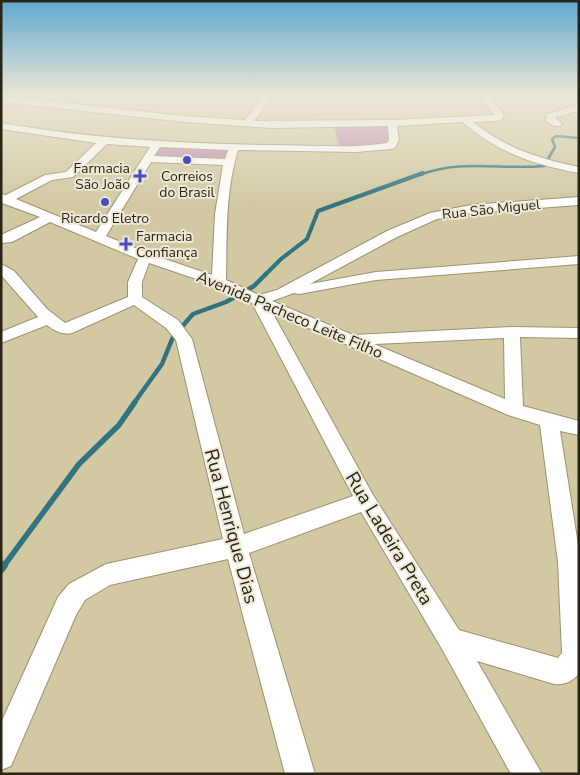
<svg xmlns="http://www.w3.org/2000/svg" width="580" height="775" viewBox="0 0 580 775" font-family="'Nunito Sans',sans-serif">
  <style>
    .green { fill: #c18cb4 }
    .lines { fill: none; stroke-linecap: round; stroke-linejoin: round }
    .stream-far4 { stroke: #31737e; stroke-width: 2.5 }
    .stream-far3 { stroke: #31737e; stroke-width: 4 }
    .stream-far2 { stroke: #31737e; stroke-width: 4.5 }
    .stream-far1 { stroke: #31737e; stroke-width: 5.5 }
    .stream { stroke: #31737e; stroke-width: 8 }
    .minor-casing { stroke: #9c926f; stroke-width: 2 }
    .minor { fill: #fff; fill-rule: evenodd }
    .poi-dot { fill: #474dc2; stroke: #eee9d6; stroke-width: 2 }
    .labels { text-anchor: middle; stroke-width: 4; stroke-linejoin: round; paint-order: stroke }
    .far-poi-label { font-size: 14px; fill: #282516; stroke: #eee9d6 }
    .far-street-label { font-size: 14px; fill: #282516; stroke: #eee9d6 }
    .street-label { font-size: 16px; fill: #282516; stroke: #eee9d6 }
    .near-street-label { font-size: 19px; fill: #282516; stroke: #eee9d6 }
  </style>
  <rect width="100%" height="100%" fill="#d2c9a3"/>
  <path class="green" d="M 385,124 L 389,127 L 390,144 L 386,145 L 340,146 L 334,129 L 341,126 Z
    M 156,145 L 234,147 L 228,162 L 148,159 Z"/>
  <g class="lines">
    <path class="stream-far4" d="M 420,175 C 459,159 503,170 544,166 L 555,147 L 552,139 L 556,136 L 579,138"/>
    <path class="stream-far3" d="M 265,275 L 281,259 L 307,239 L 318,211 L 423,173"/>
    <path class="stream-far2" d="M 134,403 L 162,364 L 173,337 L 193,314 L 226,302 L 254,286 L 266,274"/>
    <path class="stream-far1" d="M 3,567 L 79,464 L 119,425 L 135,402"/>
    <path class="stream" d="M 1,569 L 4,565"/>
    <defs>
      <path id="minor" d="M 264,95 L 319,95 L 315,98 L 271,99 L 254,121 L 392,120 L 494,115 L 480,95 L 489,95 L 504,115 L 501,120 L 498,121 L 473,122 C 505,148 539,159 579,167 L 579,173 C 532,164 499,153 462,122 L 397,126 L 399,140 L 395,148 L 391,149 L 356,152 L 238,150 C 225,192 227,236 226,280 L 259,295 L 277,290 L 387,231 L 430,213 L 471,205 L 579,197 L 579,205 L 471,213 L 437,219 L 397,237 L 310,284 L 376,272 L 579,256 L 579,264 L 376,280 L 299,294 L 294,293 L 272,301 L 353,335 L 512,327 L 579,328 L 579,338 L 520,337 L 523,406 L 579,421 L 579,435 L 560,431 L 579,551 L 579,674 C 571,682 565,685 554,684 L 477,661 L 542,774 L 511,774 L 442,649 L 361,512 L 249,553 L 315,774 L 285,774 L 228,559 L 110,585 L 85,600 L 76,615 L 11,766 L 1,770 L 1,723 L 58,597 L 69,584 L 106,564 L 223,539 L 176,340 L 166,328 L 134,305 L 72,333 C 61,335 55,331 47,325 L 1,343 L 1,332 L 38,317 L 1,275 L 1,264 L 14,271 L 47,309 L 65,323 L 128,297 L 128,282 L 138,259 L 50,222 L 12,242 L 1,243 L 1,235 L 40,217 L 2,203 L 1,194 L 6,195 L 45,175 L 66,172 L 96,143 L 1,129 L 1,123 C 93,139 184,144 277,145 C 314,145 351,149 387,143 L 389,140 L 388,126 L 271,128 L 185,122 L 1,102 L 1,96 L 185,116 L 245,120 ZM 107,144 L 150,147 L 96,232 L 16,199 L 52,180 L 73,177 ZM 160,147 L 228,150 L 225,159 L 154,156 ZM 151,162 L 223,165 L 215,214 L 212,275 L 150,254 L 106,236 ZM 149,263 L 214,285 L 252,303 L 353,496 L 244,534 L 192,339 L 178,320 L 142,297 L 142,282 ZM 272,312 L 508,415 L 540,425 L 558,562 L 562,653 L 558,658 L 459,630 L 373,495 ZM 504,338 L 505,399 L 374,344 Z
        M 579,105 L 579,111 L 555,117 L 562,124 L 560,126 L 554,126 L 546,121 L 547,114 Z"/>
    </defs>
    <use href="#minor" class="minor-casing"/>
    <use href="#minor" class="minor"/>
  </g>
  <linearGradient id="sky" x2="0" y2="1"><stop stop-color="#60a8cf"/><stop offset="0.47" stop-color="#ebe7d6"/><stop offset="1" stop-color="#ebe7d6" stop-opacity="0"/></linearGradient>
  <rect width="580" height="204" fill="url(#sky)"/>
  <g class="poi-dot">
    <circle cx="187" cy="160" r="5"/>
    <path d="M137.5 168.5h5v5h5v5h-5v5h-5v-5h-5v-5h5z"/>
    <circle cx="105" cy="202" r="5"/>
    <path d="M123.5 236.5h5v5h5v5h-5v5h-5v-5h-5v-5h5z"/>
  </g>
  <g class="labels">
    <g class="far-poi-label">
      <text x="130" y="173" text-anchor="end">Farmacia<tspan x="130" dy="16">São João</tspan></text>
      <text x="187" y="181">Correios<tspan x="187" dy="16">do Brasil</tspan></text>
      <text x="105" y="223">Ricardo Eletro</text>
      <text x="136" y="241" text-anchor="start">Farmacia<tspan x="136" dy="16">Confiança</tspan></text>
    </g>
    <g class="far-street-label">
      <text transform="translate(491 209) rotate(-6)" y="5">Rua São Miguel</text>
    </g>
    <g class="street-label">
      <text transform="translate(290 314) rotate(23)" y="6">Avenida Pacheco Leite Filho</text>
    </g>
    <g class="near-street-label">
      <text transform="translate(232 526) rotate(75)" y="7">Rua Henrique Dias</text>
      <text transform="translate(390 538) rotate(59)" y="7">Rua Ladeira Preta</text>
    </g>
  </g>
  <rect width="580" height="775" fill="none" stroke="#282516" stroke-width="5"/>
</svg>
